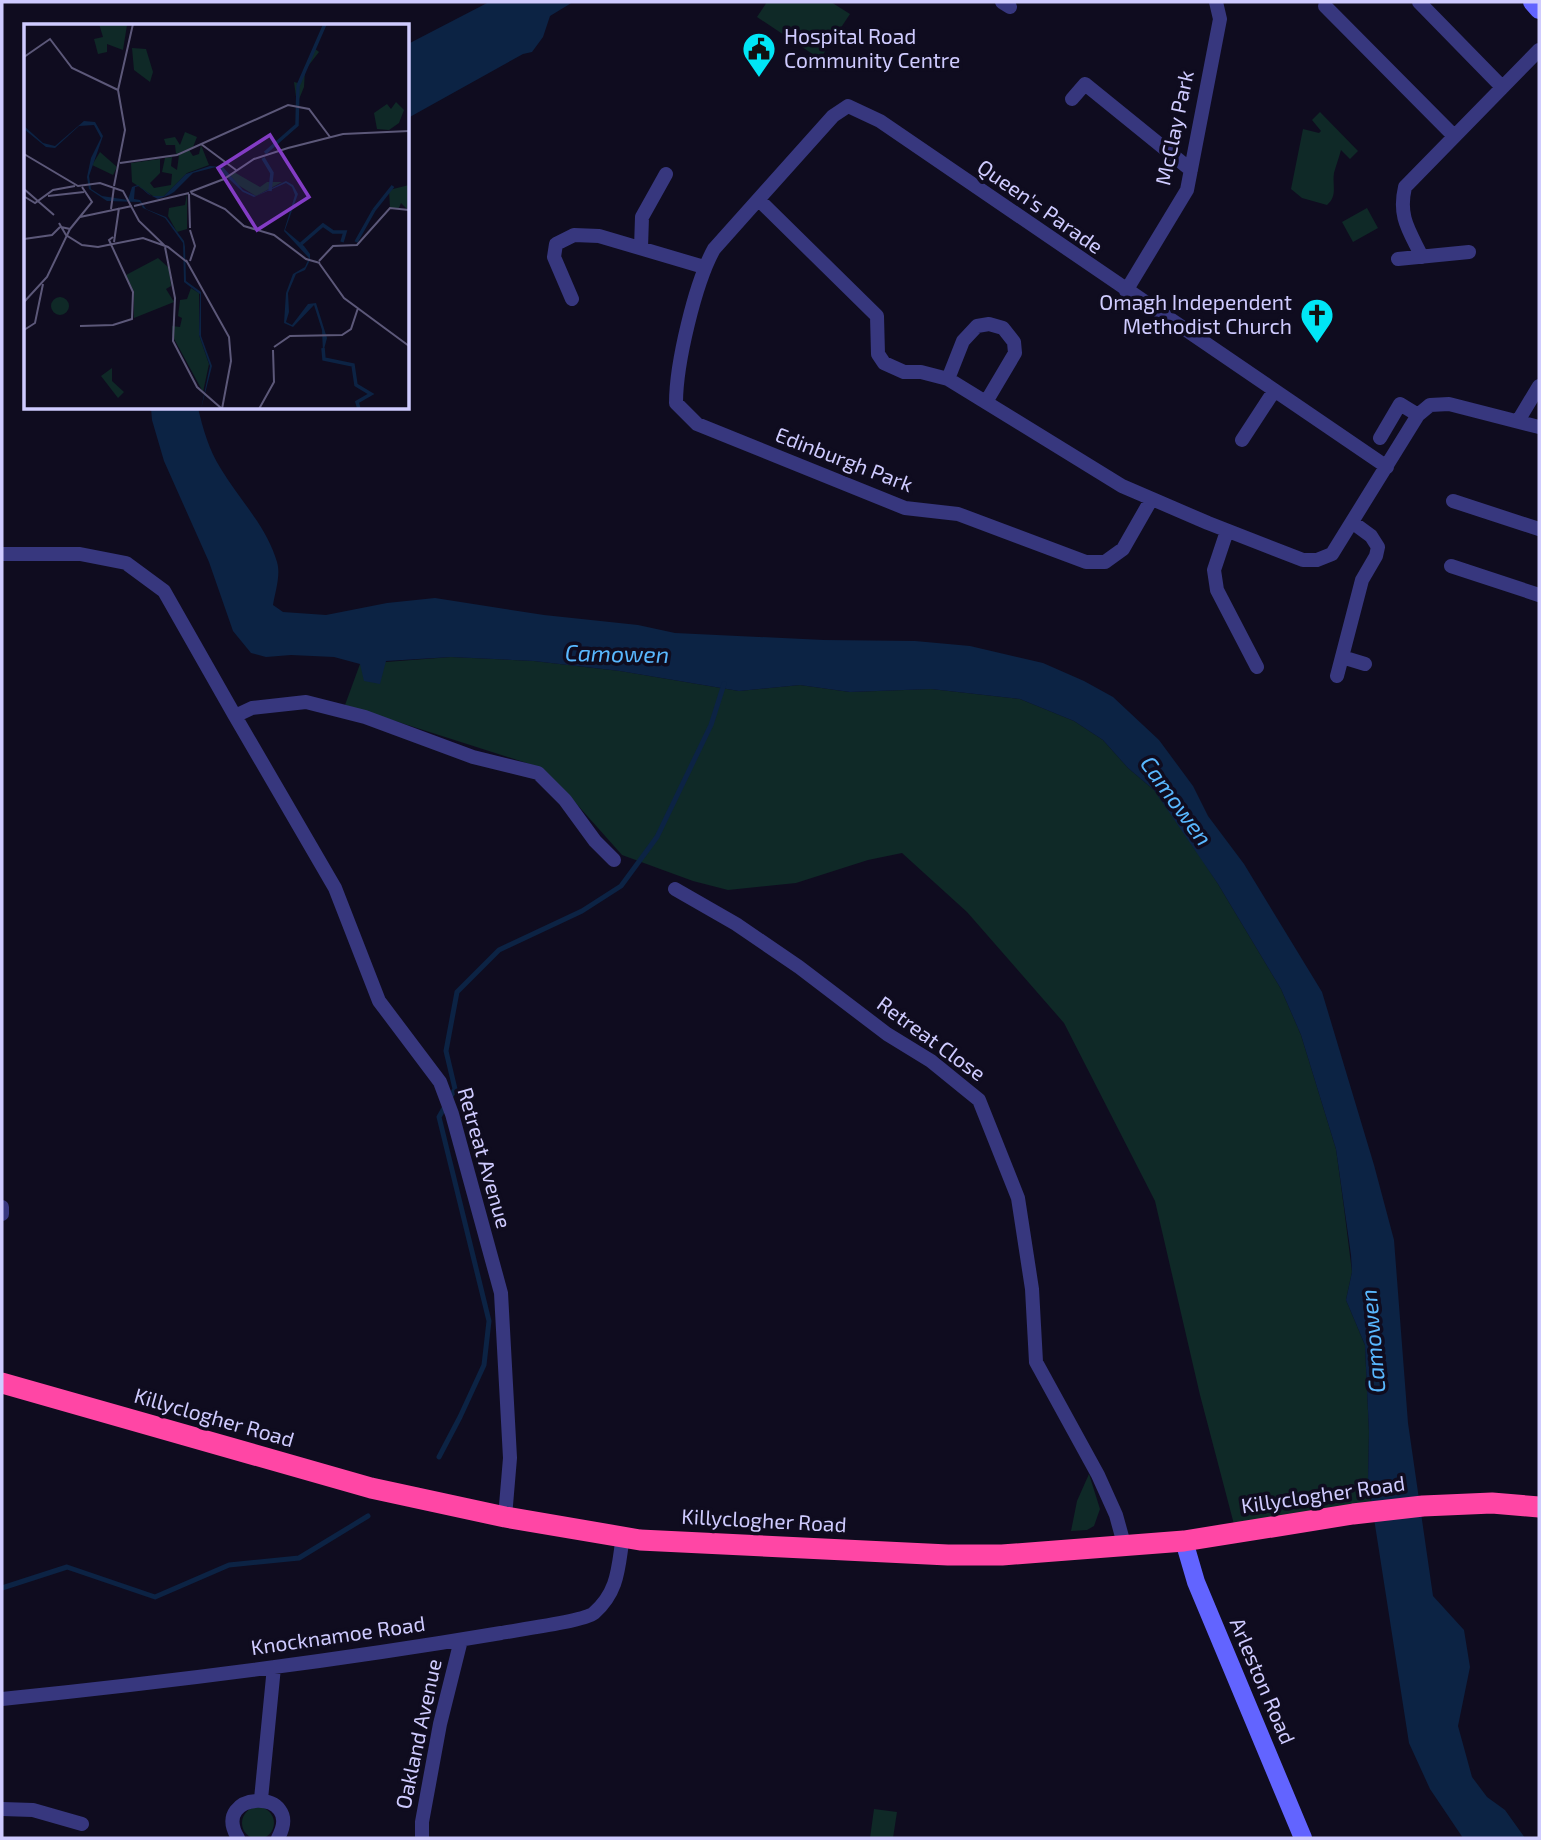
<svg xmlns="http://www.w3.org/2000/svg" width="1541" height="1840" viewBox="0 0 1541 1840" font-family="'Exo 2',sans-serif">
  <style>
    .green { fill: #0f2927 }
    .water { fill: #0c2344 }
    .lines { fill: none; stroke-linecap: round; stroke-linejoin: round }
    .stream { stroke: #0c2344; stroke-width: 5 }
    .street { stroke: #37377e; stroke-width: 14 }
    .secondary { stroke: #6264ff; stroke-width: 18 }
    .highway { stroke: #ff46a5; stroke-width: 21 }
    .labels { text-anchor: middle; stroke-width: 7; stroke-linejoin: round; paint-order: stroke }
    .poi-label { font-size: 21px; fill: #cfcbff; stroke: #0f0c1f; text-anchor: start }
    .street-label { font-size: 21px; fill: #cfcbff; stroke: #0f0c1f }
    .water-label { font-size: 23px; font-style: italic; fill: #59b8ff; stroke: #0f0c1f }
    .inset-river { fill: none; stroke: #0c2344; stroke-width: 3.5 }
    .inset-road { fill: none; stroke: #5c5879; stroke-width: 2 }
    .view { fill: #833cc5; fill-opacity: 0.15; stroke: #833cc5; stroke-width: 3.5 }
    .inset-edge { fill: none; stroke: #cfcbff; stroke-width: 3.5 }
  </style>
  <rect width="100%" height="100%" fill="#0f0c1f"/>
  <path class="green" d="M 767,2 L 831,2 L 850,14 L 820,59 L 757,17 Z
    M 1320,112 L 1358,151 L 1350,159 L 1341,150 C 1339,158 1336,165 1334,173 C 1332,186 1338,195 1327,205 L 1302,198 L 1291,189 L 1303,129 L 1319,133 L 1321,131 L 1312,120 Z
    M 1367,208 L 1378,228 L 1353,242 L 1342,222 Z
    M 451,657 L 534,661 L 620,671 L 739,691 L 800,685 L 850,692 L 931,689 L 1020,699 L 1074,721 L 1103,740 L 1128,768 L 1154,790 L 1180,826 L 1218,884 L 1281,989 L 1301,1035 L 1336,1149 L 1344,1208 L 1352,1272 L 1346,1300 L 1365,1345 L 1369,1432 L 1368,1480 L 1372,1509 L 1236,1532 L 1200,1395 L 1155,1201 L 1064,1023 L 967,912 L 902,853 L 868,860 L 796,883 L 728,890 L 693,881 L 622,855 L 565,791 L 539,767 L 345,705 L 360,664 Z
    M 1089,1474 L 1100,1509 L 1094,1526 L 1087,1530 L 1071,1531 L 1077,1501 Z
    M242 1823a16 16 0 1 1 32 0a16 16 0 1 1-32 0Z
    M 874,1809 L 897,1812 L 893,1838 L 870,1838 Z"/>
  <path class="water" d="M 489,2 L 573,2 L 550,16 L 543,37 L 532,52 L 523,54 L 408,118 L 408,44 Z
    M 151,408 L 198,408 C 203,429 209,450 221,469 C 239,499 267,527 277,562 C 281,575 275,592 273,605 L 283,612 L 326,615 L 387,603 L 435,598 L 544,615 L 638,625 L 675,633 L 824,640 L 915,641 L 970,646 L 1043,663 L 1084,681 L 1113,697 L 1159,740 L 1193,786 L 1208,816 L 1244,864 L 1322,992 L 1374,1165 L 1394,1240 L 1408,1423 L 1433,1596 L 1464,1630 L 1470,1667 L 1458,1726 L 1472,1777 L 1487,1797 L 1505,1810 L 1525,1838 L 1463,1838 L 1430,1789 L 1409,1743 L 1368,1480 L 1369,1432 L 1365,1345 L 1346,1300 L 1352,1272 L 1351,1255 L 1336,1149 L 1301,1035 L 1281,989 L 1218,884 L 1154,790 L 1128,768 L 1103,740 L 1074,721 L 1020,699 L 931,689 L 850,692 L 800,685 L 739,691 L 620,671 L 534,661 L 451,657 L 386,661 L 380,684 L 364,681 L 360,664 L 334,657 L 291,655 L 266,657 L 251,653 L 233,631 L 209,562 L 164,461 L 152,420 Z"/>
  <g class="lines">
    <path class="stream" d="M 439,1457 L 460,1417 L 484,1365 L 489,1321 L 439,1117 L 455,1089 L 446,1051 L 457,992 L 499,950 L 582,911 L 621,886 L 657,837 L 711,725 L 724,684
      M 2,1588 L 67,1567 L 155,1597 L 229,1565 L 299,1558 L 368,1516"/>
    <path class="street" d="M 1002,2 L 1010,7
      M 1419,2 L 1502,87
      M 1325,6 L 1454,136
      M 1072,99 L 1085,84 L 1191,170
      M 759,200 L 877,316 L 878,354 L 884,363 L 904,372 L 921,372 L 948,379 L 1122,486 L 1208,523 L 1303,560 L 1317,560 L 1332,554 L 1418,415 L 1430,405 L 1449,404 L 1539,427
      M 641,248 L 642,217 L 666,174
      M 1422,257 C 1409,230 1398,217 1405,187 L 1539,50
      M 1398,259 L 1469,252
      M 1126,291 L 1187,190 L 1220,19 L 1216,2
      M 572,299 L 554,257 L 556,244 L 574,235 L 599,236 L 704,267
      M 948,379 L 963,341 L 977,326 L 989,324 L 1003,328 L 1014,342 L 1015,353 L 986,402
      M 1518,421 L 1539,386
      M 1380,438 L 1400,404 L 1418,415
      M 1242,440 L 1274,391
      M 1151,500 L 1123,549 L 1105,562 L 1086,562 L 958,514 L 905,508 L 697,424 L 676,403 C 676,364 695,283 714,249 L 833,116 L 848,106 L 880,121 L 1387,467
      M 1453,501 L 1539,529
      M 1227,531 L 1214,570 L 1217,590 L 1257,667
      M 2,554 L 80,554 L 126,563 L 164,591 L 235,716
      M 1451,566 L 1539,595
      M 1342,657 L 1365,664
      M 1337,676 L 1362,580 L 1376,556 L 1378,547 L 1371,536 L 1352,522
      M 675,889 L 736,924 L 799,967 L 887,1034 L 931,1061 L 979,1100 L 1018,1198 L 1032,1289 L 1036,1362 L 1098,1475 L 1116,1515 L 1124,1544
      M 2,1207 L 2,1214
      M 505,1517 L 510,1458 L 501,1293 L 452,1114 L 440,1082 L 379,1001 L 335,888 L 235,716 L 252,708 L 306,702 L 365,717 L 473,757 L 538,773 L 565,800 L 595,841 L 614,860
      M 2,1699 C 169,1682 335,1661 501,1633 C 517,1630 585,1621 594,1613 C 619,1591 618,1567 623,1536
      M 261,1799 L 274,1667
      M 2,1809 L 33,1810 L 82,1824
      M 238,1838 C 209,1790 306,1787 278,1838
      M 422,1838 L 422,1822 L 440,1724 L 461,1640"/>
    <path class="secondary" d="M 1532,2 L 1539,10
      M 1184,1541 L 1196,1582 L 1303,1838"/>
    <path class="highway" d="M 2,1383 L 371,1488 L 505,1517 L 640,1540 L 948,1555 L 1002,1555 L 1184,1541 L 1353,1514 L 1423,1506 L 1492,1503 L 1539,1507"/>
  </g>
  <defs>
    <symbol id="civic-pin" viewBox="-11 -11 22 30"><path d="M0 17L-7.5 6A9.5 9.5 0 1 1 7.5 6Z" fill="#00e6f6" stroke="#0f0c1f"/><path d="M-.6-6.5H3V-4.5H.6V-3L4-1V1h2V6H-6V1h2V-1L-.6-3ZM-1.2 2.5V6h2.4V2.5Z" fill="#111"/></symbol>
    <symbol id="church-pin" viewBox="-11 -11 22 30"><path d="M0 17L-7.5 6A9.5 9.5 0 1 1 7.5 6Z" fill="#00e6f6" stroke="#0f0c1f"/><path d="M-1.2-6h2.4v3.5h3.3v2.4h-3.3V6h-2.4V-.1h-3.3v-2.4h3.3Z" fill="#111"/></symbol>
  </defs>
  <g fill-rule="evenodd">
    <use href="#civic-pin" x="740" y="30" width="38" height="52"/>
    <use href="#church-pin" x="1298" y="296" width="38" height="52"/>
  </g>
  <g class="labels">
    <g class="poi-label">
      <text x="784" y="44">Hospital Road<tspan x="784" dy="24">Community Centre</tspan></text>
      <text x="1292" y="310" text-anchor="end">Omagh Independent<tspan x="1292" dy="24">Methodist Church</tspan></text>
    </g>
    <g class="street-label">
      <text transform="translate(1175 128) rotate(-78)" y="7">McClay Park</text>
      <text transform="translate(1040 207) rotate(35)" y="7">Queen's Parade</text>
      <text transform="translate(844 460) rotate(21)" y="7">Edinburgh Park</text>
      <text transform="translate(931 1039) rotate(36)" y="7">Retreat Close</text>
      <text transform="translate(484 1158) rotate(74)" y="7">Retreat Avenue</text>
      <text transform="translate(214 1418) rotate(16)" y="7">Killyclogher Road</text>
      <text transform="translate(1323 1495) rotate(-8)" y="7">Killyclogher Road</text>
      <text transform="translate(764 1521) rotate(3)" y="7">Killyclogher Road</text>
      <text transform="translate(338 1636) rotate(-8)" y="7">Knocknamoe Road</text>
      <text transform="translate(1262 1681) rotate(67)" y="7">Arleston Road</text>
      <text transform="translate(419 1734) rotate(-78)" y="7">Oakland Avenue</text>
    </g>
    <g class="water-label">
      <text transform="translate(617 654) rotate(1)" y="8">Camowen</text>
      <text transform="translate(1176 801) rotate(54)" y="8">Camowen</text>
      <text transform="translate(1373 1341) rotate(-95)" y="8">Camowen</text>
    </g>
  </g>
  <g transform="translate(24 24)">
    <rect width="385" height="385" fill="#0f0c1f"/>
    <path d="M 75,0 L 103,1 L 99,26 L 83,20 L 83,28 L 74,30 L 70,15 L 79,13 ZM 294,13 L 290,24 L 295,28 L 281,46 L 280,63 L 273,80 L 270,58 L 274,59 ZM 108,24 L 122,25 L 129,48 L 126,58 L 110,46 ZM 372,78 L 380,86 L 375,99 L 365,106 L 353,105 L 350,89 L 363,80 L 367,85 ZM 161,108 L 173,113 L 169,123 L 152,130 L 151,121 L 142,121 L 140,115 L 151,113 L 156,121 ZM 177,121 L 185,141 L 163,149 L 140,172 L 129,172 L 108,158 L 107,139 L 136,135 L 136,149 L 126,159 L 130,164 L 147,161 L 148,150 L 138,148 L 141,134 L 148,133 L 147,142 L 153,146 L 155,131 L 165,126 L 169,132 L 175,130 ZM 76,128 L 93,143 L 89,151 L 68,141 ZM 210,148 L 236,163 L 243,158 L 258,158 L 232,172 L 214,161 L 206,151 ZM 385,161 L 383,185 L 377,179 L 375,184 L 366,184 L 365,166 ZM 163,170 L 163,205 L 153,208 L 144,192 L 145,184 L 161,181 ZM 134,234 L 145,244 L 147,262 L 142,265 L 150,278 L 110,294 L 110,268 L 102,251 ZM 167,264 L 175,269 L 175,311 L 185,340 L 179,368 L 148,311 L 148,302 L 156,303 L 158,294 L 154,292 L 156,276 L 163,275 ZM27 282a9 9 0 1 1 18 0a9 9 0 1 1-18 0ZM 88,344 L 88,357 L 100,368 L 94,374 L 77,352 Z" fill="#0f2927"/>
    <path d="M 60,97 L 71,98 L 79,112 L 65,152 L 67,165 L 78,172 L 104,176 L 108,163 L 114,161 L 128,172 L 140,172 L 162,150 L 186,142 L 199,143 L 219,166 L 232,172 L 262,157 L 269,161 L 274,170 L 261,206 L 280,222 L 286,230 L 286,236 L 281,246 L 272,250 L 264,269 L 265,288 L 262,298 L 268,301 L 284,280 L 292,279 L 303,314 L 299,329 L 298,306 L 290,281 L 269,303 L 260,299 L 262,269 L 269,250 L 281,243 L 285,234 L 260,207 L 271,171 L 268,163 L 262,159 L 230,173 L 219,168 L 192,143 L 169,149 L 150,168 L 145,171 L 134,175 L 124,170 L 115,162 L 111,163 L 110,175 L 116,176 L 122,185 L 142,193 L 160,217 L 161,223 L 162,257 L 177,268 L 177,312 L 188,342 L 177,385 L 186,342 L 175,311 L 176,270 L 160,258 L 159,219 L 141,194 L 119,184 L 116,178 L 83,177 L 65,165 L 63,153 L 67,134 L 77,114 L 70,101 L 55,102 L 31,124 L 22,123 L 0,105 L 0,102 L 19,119 L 31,122 Z" fill="#0c2344"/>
    <path class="inset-river" d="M 241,129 L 273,101 L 274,62 L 301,0M 239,134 L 248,149 L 246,167M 350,186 L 369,162M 332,218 L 350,186M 277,220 L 299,201 L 309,208 L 321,208 L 318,218M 299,324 L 300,335 L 329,341 L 332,361 L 347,370 L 333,378 L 335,385"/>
    <path class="inset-road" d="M 0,33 L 26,15 L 48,44 L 94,66M 177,120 L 212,146M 0,130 L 54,162 L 76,159 L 99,167 L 115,197 L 141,222M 96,139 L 153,131 L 264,81 L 285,85 L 306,113M 90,162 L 101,106 L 94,66 L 109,0M 0,165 L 30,191M 166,168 L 200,155 L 230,135 L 264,124 L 319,110 L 385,107M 167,169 L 201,185 L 220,202 L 250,211 L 282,235 L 296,239M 165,170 L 166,204M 24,172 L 60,168M 1,173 L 11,179 L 29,166 L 51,162M 110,182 L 165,169M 87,185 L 90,163M 56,193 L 108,182M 35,199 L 42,211 L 58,221 L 74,223 L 119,214 L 144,223 L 163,238M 46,205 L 68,178 L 58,163M 0,215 L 28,211 L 36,203M 90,218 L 95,184M 141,223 L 151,274 L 149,317 L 173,363 L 197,384M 162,236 L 205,313 L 207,337 L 198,385M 166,237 L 171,222 L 166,206M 295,237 L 309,222 L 333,221 L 366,184 L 385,186M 295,239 L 320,274 L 385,322M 0,278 L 23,253 L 46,205 L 37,203M 56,302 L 89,301 L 108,295 L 109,268 L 85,216 L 89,213M 0,306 L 11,299 L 19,260M 250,323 L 266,312 L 318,311 L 327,305 L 334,284M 235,385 L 250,358 L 249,326"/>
    <path class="view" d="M 246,111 L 285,173 L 233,206 L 194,144 Z"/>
    <rect width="385" height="385" class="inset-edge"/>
  </g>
  <rect width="1541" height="1840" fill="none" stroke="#cfcbff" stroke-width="7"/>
</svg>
